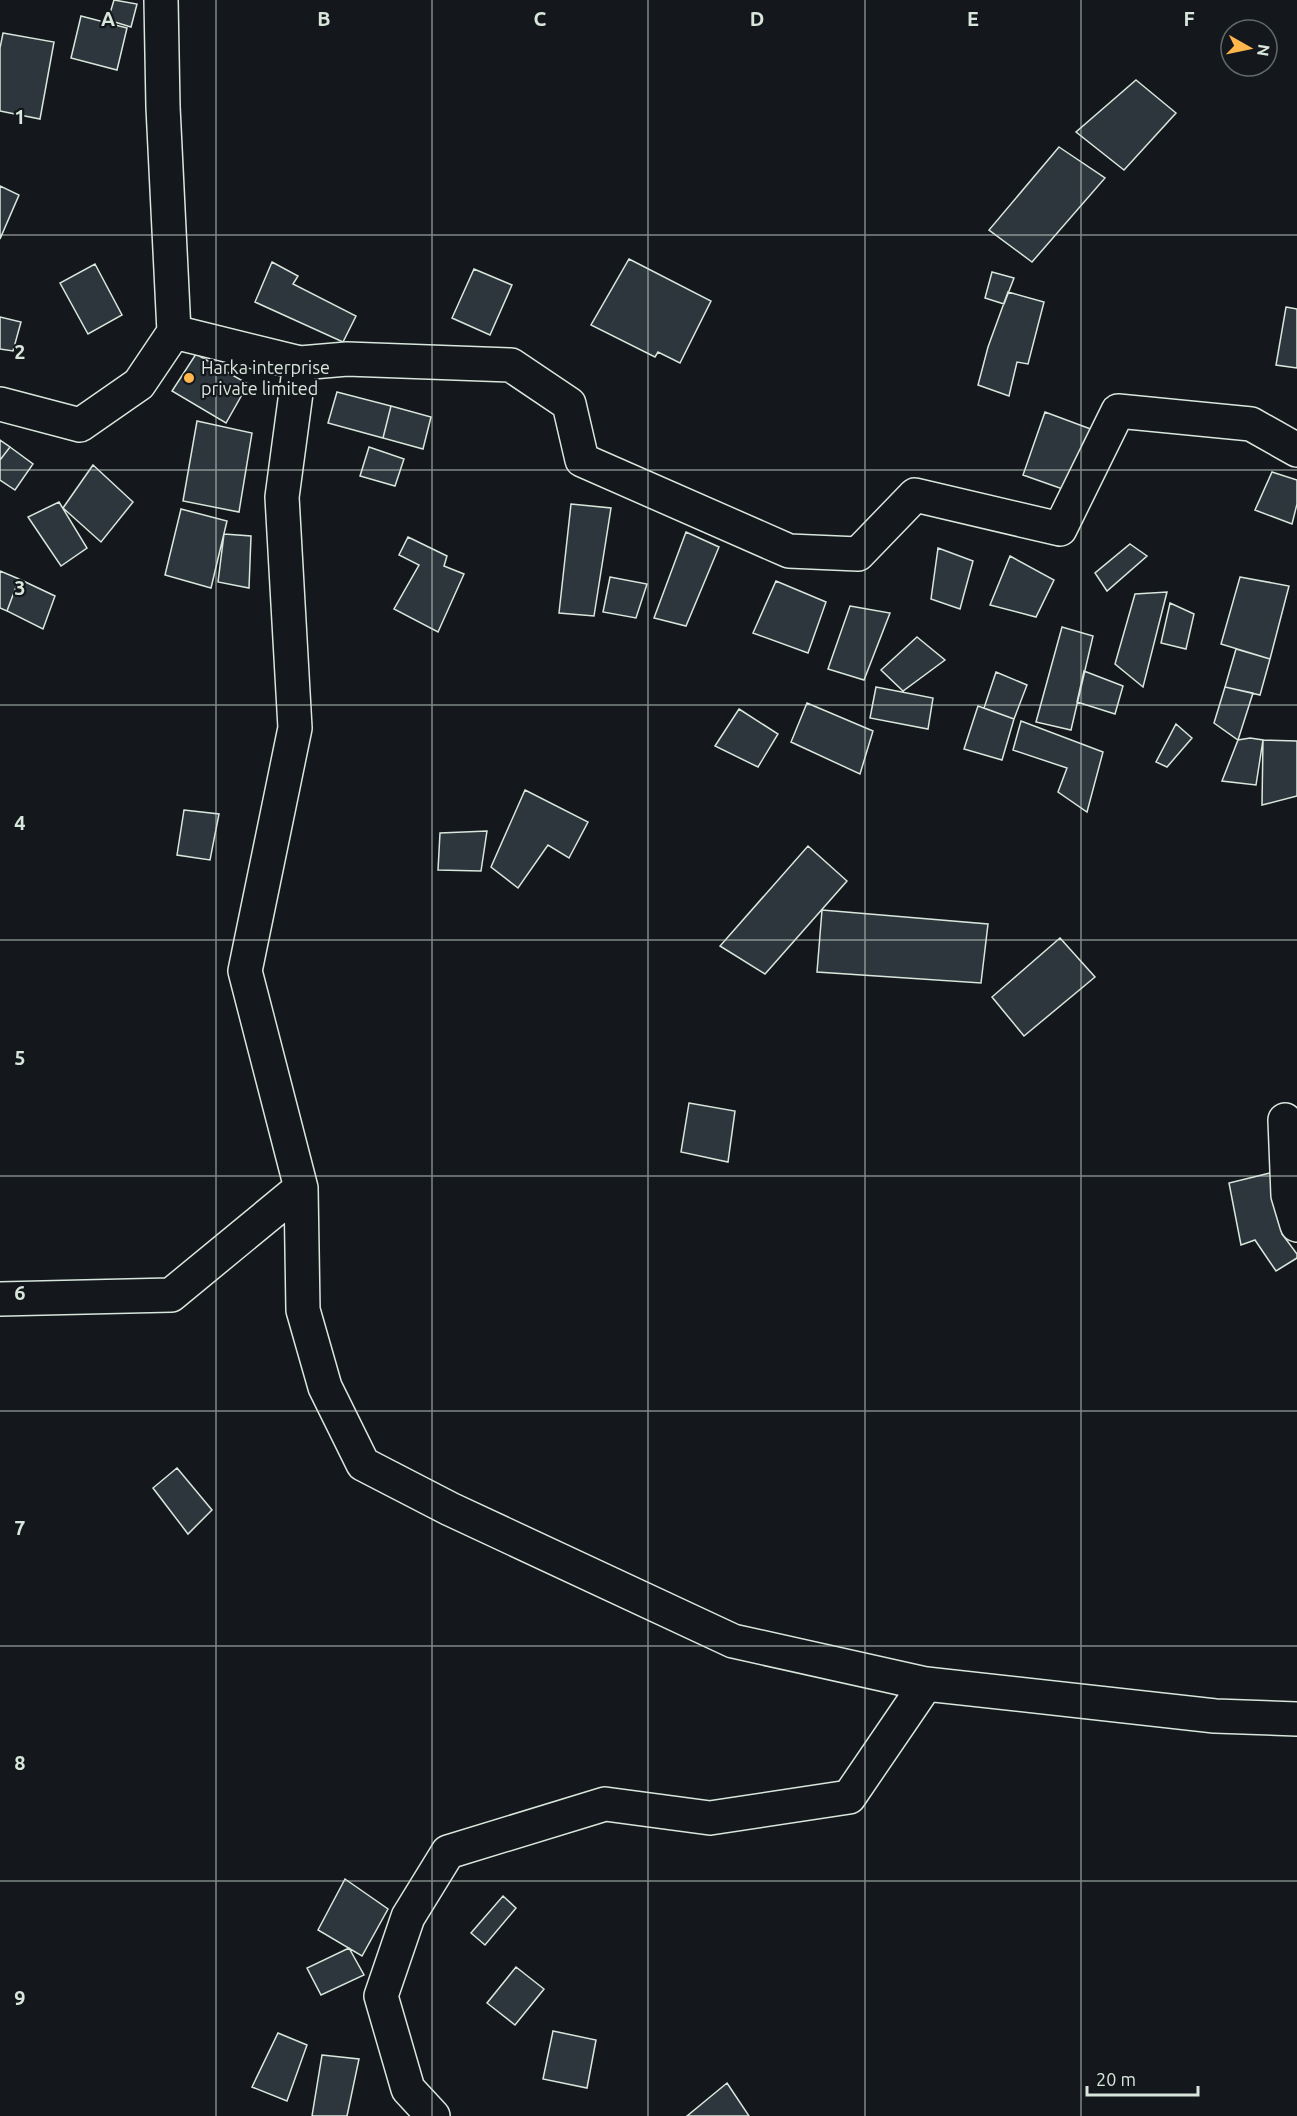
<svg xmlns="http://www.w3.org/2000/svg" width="1297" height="2116" viewBox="0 0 1297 2116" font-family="Ubuntu,sans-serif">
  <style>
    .building { fill: #2c363c; stroke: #d8e6dc; stroke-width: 1.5 }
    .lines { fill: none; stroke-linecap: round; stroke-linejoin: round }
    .minor-casing { stroke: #d8e6dc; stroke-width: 36 }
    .minor { stroke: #14181c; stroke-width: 33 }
    .grid { fill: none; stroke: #d8e6dc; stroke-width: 1.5; stroke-opacity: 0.55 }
    .poi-dot { fill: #ffb74d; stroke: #14181c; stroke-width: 2 }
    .labels { text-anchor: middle; stroke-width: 4.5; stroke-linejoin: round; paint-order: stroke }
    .poi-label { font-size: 18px; fill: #d8e6dc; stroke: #14181c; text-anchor: start }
    .grid-label { font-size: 20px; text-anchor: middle; font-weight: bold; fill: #d8e6dc; stroke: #14181c; stroke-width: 4.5; stroke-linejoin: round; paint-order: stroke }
  </style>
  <rect width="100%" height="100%" fill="#14181c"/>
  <path class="building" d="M 114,0 L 137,4 L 131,27 L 108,20 Z
    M 81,16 L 127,28 L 117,70 L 71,58 Z
    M 3,33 L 54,42 L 40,119 L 0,111 L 0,48 Z
    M 1136,80 L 1176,113 L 1124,170 L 1076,132 Z
    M 1059,147 L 1105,178 L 1032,262 L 989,230 Z
    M 0,186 L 19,195 L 0,239 Z
    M 629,259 L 711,301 L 680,363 L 658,352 L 655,357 L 591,325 Z
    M 272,262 L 298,276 L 293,284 L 356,316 L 343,342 L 255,302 Z
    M 95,264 L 122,315 L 88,334 L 60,283 Z
    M 474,269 L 512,285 L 490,335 L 452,318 Z
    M 992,272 L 1014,278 L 1004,304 L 985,298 Z
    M 1008,292 L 1044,302 L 1028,364 L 1017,362 L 1009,396 L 978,385 L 988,347 Z
    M 1286,307 L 1297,309 L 1297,368 L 1276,365 Z
    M 0,317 L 21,322 L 13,351 L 0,349 Z
    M 196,354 L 248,384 L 226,423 L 172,391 Z
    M 337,392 L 391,406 L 383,438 L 328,423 Z
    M 391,406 L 431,417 L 423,449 L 383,438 Z
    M 1045,412 L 1096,431 L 1074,493 L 1023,475 Z
    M 197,421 L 252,433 L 239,512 L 183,501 Z
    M 0,440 L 10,447 L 0,460 Z
    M 10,447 L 33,464 L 15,490 L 0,480 L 0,460 Z
    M 369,447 L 404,459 L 395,486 L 360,476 Z
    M 93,465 L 133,502 L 101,542 L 63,508 Z
    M 1272,472 L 1297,480 L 1297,504 L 1292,524 L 1255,510 Z
    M 59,502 L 87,548 L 61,566 L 28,517 Z
    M 571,504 L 611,508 L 594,616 L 559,613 Z
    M 181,509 L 227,521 L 211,588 L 165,575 Z
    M 686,532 L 719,547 L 686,626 L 654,618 Z
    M 224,534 L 251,536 L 249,588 L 218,582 Z
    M 408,537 L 447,556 L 444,566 L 464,574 L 438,632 L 394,609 L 419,565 L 399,555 Z
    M 1130,544 L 1147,556 L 1107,591 L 1095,573 Z
    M 938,548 L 973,561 L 960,609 L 931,599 Z
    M 1010,556 L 1054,580 L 1036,617 L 990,605 Z
    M 0,571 L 19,579 L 7,611 L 0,608 Z
    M 610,577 L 647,584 L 636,618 L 603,612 Z
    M 1240,577 L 1289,586 L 1270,659 L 1221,644 Z
    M 19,579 L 55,596 L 43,629 L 7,611 Z
    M 776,581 L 826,602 L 808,653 L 753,633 Z
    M 1167,592 L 1143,687 L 1115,664 L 1135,594 Z
    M 1170,603 L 1194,614 L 1186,649 L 1161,643 Z
    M 850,606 L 890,613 L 864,680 L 828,669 Z
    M 1062,627 L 1093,636 L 1071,730 L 1036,722 Z
    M 917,637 L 945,660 L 903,691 L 881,670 Z
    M 1236,649 L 1270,659 L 1260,695 L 1225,687 Z
    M 1084,671 L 1123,686 L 1115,714 L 1077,702 Z
    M 996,672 L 1027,685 L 1014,719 L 984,708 Z
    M 876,687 L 933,698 L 928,729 L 870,718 Z
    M 1225,687 L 1253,693 L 1238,740 L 1214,723 Z
    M 807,703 L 873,731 L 860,774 L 791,742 Z
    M 978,706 L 1014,719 L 1002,760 L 964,749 Z
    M 739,709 L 778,734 L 758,767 L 715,746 Z
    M 1021,721 L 1103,752 L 1087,812 L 1058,792 L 1067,768 L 1013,750 Z
    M 1176,724 L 1192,738 L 1167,767 L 1156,762 Z
    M 1250,738 L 1263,740 L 1256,785 L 1222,781 L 1238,740 Z
    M 1263,740 L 1297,741 L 1297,796 L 1262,805 Z
    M 525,790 L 588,822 L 569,858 L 548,845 L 518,888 L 491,867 Z
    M 184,810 L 219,814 L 210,860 L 177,855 Z
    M 487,831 L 481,871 L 438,870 L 440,833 Z
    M 808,846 L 847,881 L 765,974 L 720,946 Z
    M 822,910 L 988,924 L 981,983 L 817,972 Z
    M 1060,938 L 1095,977 L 1024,1036 L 992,997 Z
    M 689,1103 L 735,1111 L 728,1162 L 681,1152 Z
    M 1270,1173 L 1282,1234 L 1297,1254 L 1297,1258 L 1276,1271 L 1255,1240 L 1241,1245 L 1229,1183 Z
    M 177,1468 L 212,1510 L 188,1534 L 153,1488 Z
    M 345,1879 L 388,1909 L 362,1956 L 318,1930 Z
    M 503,1896 L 516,1908 L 485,1945 L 471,1933 Z
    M 349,1948 L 364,1975 L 321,1995 L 307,1968 Z
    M 516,1967 L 544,1989 L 515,2025 L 487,2003 Z
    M 553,2031 L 596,2040 L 587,2088 L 543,2079 Z
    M 278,2033 L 307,2045 L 287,2101 L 252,2087 Z
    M 322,2055 L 359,2059 L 347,2116 L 312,2116 Z
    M 727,2083 L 749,2116 L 687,2116 Z"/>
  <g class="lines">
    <defs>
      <path id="minor" d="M 174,332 L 300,363 L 282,497 L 295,728 L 245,971 L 301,1188 L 303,1310 L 325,1387 L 363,1464 L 450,1509 L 733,1641 L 926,1684 L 1215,1716 L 1297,1719
        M 300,363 L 347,359 L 511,365 L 569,404 L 582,460 L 789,551 L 858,554 L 915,495 L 1060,529 L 1118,411 L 1251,424 L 1297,450
        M 0,404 L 80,425 L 139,384 L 174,332 L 163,107 L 161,0
        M 1285,1120 L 1288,1195 L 1297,1225
        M 0,1299 L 171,1295 L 301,1188
        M 433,2116 L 408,2089 L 381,1996 L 408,1917 L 448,1852 L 605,1804 L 710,1818 L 849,1797 L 926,1684"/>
    </defs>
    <use href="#minor" class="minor-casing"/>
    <use href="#minor" class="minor"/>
  </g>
  <path class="grid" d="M 216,0 L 216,2116M 432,0 L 432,2116M 648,0 L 648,2116M 865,0 L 865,2116M 1081,0 L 1081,2116M 0,235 L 1297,235M 0,470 L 1297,470M 0,705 L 1297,705M 0,940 L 1297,940M 0,1176 L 1297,1176M 0,1411 L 1297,1411M 0,1646 L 1297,1646M 0,1881 L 1297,1881"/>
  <circle class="poi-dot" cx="189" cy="378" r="6"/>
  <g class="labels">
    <g class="poi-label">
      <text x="201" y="374">Harka interprise<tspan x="201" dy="21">private limited</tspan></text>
    </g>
  </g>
  <g class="grid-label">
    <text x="108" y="26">A</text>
    <text x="324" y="26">B</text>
    <text x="540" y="26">C</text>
    <text x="757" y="26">D</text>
    <text x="973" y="26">E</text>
    <text x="1189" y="26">F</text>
    <text x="20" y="124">1</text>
    <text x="20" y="359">2</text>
    <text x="20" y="595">3</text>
    <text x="20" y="830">4</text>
    <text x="20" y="1065">5</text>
    <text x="20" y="1300">6</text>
    <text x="20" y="1535">7</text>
    <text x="20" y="1770">8</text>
    <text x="20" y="2005">9</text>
  </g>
  <g transform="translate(1249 48) rotate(99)"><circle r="28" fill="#14181c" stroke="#626a69" stroke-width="1.5"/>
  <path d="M0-4.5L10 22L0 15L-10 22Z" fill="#ffb74d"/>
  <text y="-9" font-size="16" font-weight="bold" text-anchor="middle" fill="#d8e6dc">N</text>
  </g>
  <path d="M1087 2086v9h111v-9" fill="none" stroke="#d8e6dc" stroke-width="3"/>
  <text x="1096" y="2086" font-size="18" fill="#d8e6dc" stroke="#14181c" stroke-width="4.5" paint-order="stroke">20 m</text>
</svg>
